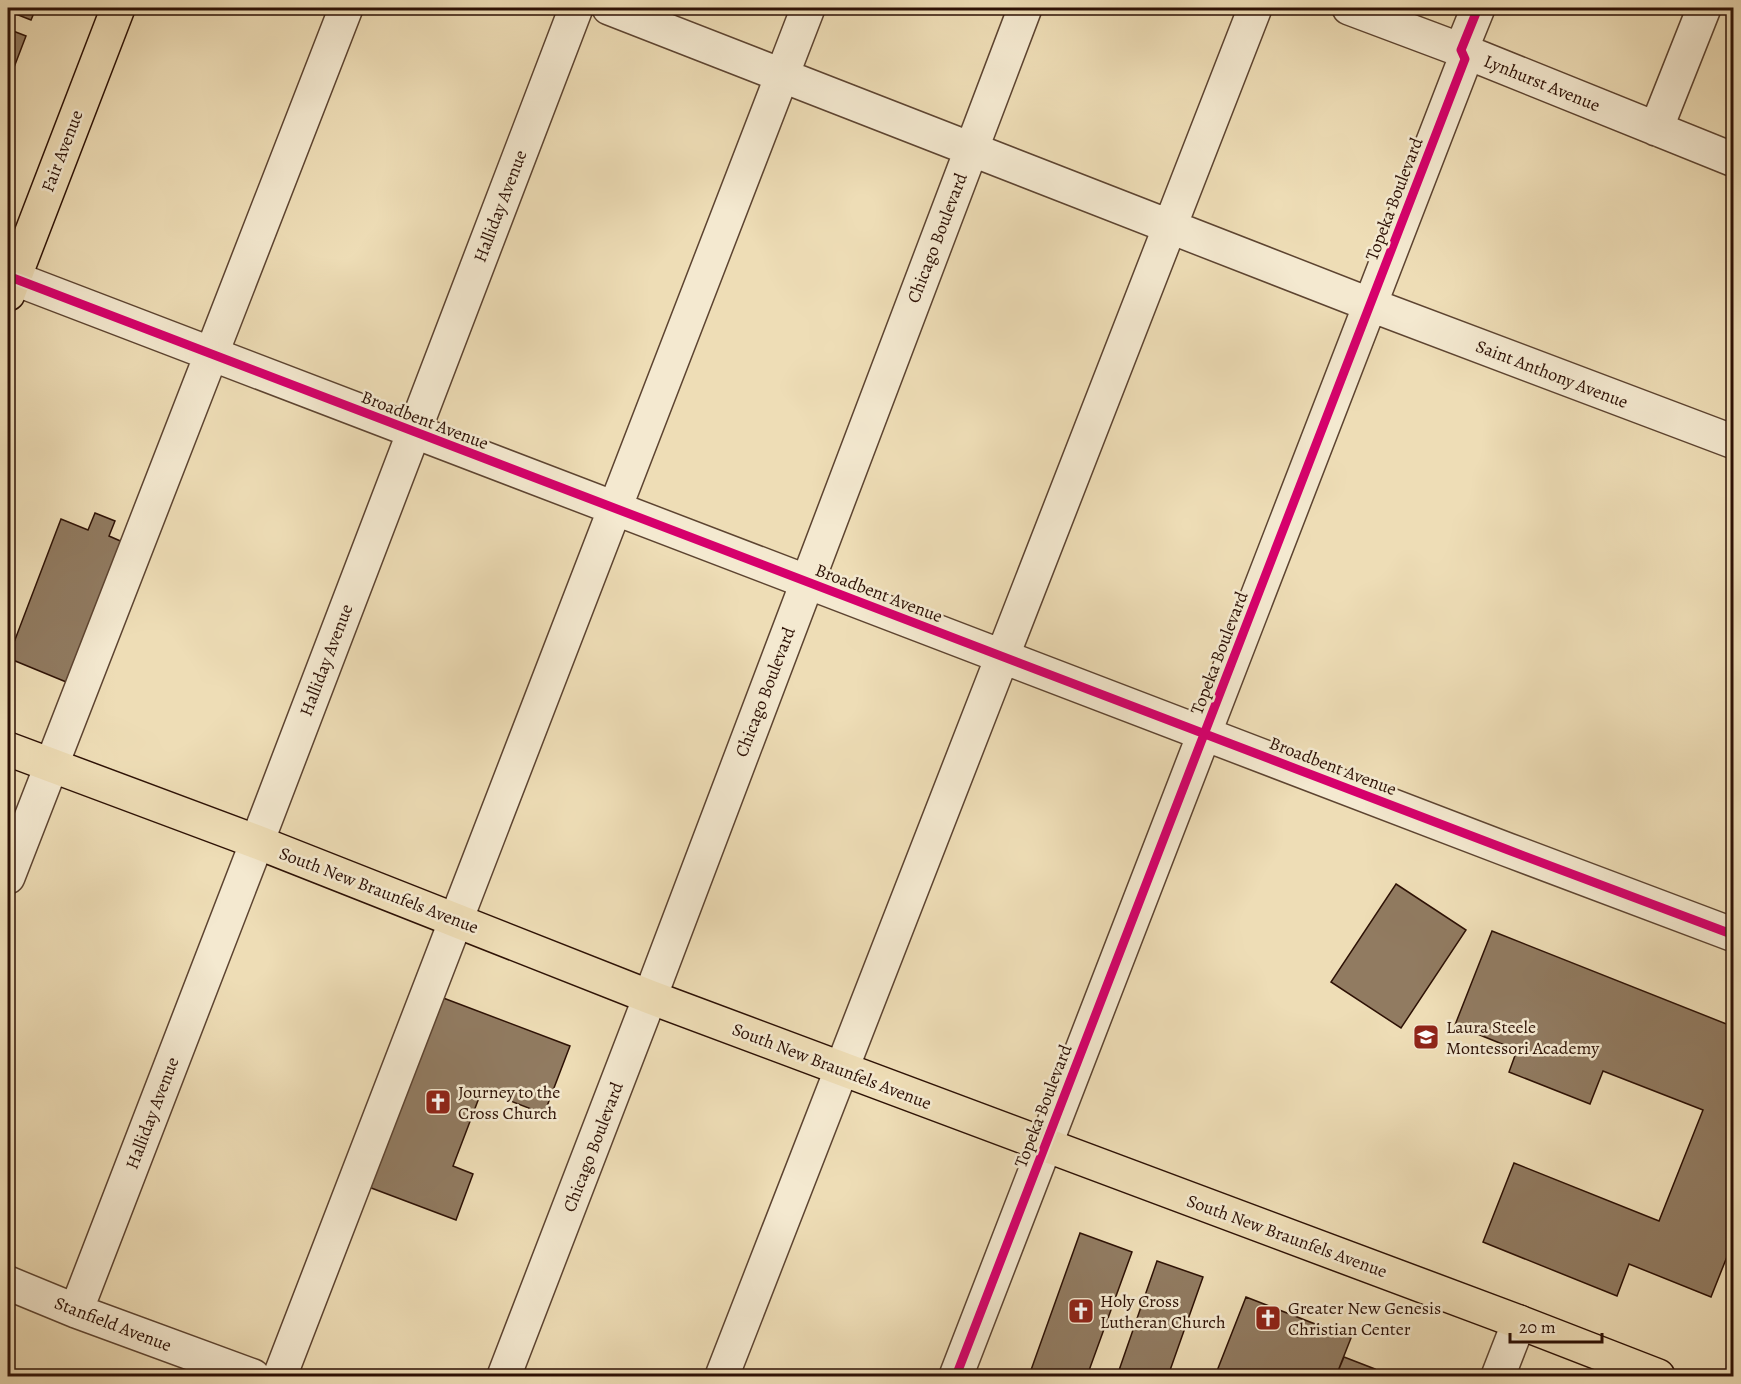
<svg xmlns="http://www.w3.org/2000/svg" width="1741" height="1384" viewBox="0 0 1741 1384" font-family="Alegreya,serif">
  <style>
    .building { fill: #917b61; stroke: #2d1105; stroke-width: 1.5 }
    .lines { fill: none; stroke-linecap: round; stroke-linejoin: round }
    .minor-casing { stroke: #5d4431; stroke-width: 36 }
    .major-casing { stroke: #2d1105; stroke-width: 36 }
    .minor { stroke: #f4e9d0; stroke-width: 33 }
    .major { stroke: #eeddb6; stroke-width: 33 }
    .cycleway-casing { stroke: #f4e9d0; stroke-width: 13 }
    .cycleway { stroke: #d6006c; stroke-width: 9 }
    .labels { text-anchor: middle; stroke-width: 5; stroke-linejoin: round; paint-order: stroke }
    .street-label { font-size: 18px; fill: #2d1105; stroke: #f4e9d0 }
    .poi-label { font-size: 18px; fill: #2d1105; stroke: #f4e9d0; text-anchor: start }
  </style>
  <rect width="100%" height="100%" fill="#eeddb6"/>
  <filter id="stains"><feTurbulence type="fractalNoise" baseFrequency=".00333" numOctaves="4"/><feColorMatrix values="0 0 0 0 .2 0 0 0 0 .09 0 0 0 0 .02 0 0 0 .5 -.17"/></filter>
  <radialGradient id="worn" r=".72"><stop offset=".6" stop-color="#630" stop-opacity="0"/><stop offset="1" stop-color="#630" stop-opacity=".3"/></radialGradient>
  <path class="building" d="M 8,8 L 36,8 L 31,20 L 8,11 Z
    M 8,29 L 26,36 L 8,83 Z
    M 95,513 L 115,521 L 109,536 L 125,543 L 71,684 L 8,658 L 61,519 L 88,530 Z
    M 1396,884 L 1466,930 L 1401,1028 L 1331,982 Z
    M 1492,931 L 1734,1027 L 1734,1239 L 1711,1297 L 1629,1264 L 1617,1296 L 1483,1242 L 1514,1163 L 1659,1221 L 1703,1110 L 1603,1071 L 1590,1104 L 1509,1072 L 1517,1050 L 1455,1025 Z
    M 438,996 L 570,1046 L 544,1114 L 482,1090 L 453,1166 L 473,1174 L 456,1220 L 366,1186 Z
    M 1080,1233 L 1132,1252 L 1087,1376 L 1048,1376 L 1031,1370 Z
    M 1157,1261 L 1203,1277 L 1168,1376 L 1117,1376 Z
    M 1246,1297 L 1351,1338 L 1336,1376 L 1215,1376 Z
    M 1344,1357 L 1375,1369 L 1372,1376 L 1336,1376 Z"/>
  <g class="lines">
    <defs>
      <path id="minor" d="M 609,8 L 1371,305 L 1734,442
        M 1349,8 L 1461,50 L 1734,160
        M 1656,129 L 1704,8
        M 13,278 C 585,500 1159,719 1734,935
        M 8,877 L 346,8
        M 8,1283 L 76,1311 L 253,1376
        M 76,1311 L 257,842 L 576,8
        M 280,1376 L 808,8
        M 504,1376 L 650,997 L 1025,8
        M 722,1376 L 1255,8
        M 956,1376 L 1465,59 L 1461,50 L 1478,8
        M 1498,1376 L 1519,1322"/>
      <path id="major" d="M 8,294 L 118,8
        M 8,749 L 257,842 L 650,997 L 1519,1322 L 1658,1376"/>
    </defs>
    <use href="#minor" class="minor-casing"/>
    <use href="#major" class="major-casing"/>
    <use href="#minor" class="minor"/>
    <use href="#major" class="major"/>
    <defs>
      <path id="cycleway" d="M 13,278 C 585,500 1159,719 1734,935
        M 956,1376 L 1465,59 L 1461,50 L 1478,8"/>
    </defs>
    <use href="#cycleway" class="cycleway-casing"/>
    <use href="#cycleway" class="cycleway"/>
  </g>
  <defs>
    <symbol id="school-square" viewBox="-11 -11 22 22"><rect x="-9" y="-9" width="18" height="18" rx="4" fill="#8f2418" stroke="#f4e9d0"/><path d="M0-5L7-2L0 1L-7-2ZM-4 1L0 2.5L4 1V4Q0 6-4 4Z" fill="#fff"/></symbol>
    <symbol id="church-square" viewBox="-11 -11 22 22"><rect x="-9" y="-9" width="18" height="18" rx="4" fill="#8f2418" stroke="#f4e9d0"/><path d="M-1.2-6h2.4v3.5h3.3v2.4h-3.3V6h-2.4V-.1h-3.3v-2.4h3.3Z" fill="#fff"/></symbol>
  </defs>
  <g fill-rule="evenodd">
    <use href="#school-square" x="1411" y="1022" width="30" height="30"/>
    <use href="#church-square" x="423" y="1087" width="30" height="30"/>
    <use href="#church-square" x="1066" y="1296" width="30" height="30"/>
    <use href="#church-square" x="1253" y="1303" width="30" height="30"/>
  </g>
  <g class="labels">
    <g class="street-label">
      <text transform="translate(1542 83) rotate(22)" y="6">Lynhurst Avenue</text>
      <text transform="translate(62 151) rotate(-69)" y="6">Fair Avenue</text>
      <text transform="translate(1394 199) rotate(-69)" y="6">Topeka Boulevard</text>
      <text transform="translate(500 206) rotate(-69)" y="6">Halliday Avenue</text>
      <text transform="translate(937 238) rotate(-69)" y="6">Chicago Boulevard</text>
      <text transform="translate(1552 374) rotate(21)" y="6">Saint Anthony Avenue</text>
      <text transform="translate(425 420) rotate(21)" y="6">Broadbent Avenue</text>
      <text transform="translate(879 593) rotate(21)" y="6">Broadbent Avenue</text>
      <text transform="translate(1219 653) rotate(-69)" y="6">Topeka Boulevard</text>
      <text transform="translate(326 660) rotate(-69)" y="6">Halliday Avenue</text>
      <text transform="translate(765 692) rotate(-69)" y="6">Chicago Boulevard</text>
      <text transform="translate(1333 766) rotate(21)" y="6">Broadbent Avenue</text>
      <text transform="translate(379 890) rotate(21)" y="6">South New Braunfels Avenue</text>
      <text transform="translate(832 1066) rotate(21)" y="6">South New Braunfels Avenue</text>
      <text transform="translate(1043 1106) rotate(-69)" y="6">Topeka Boulevard</text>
      <text transform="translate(152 1113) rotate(-69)" y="6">Halliday Avenue</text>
      <text transform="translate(593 1147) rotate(-69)" y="6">Chicago Boulevard</text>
      <text transform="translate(1287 1236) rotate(20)" y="6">South New Braunfels Avenue</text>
      <text transform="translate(113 1324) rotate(21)" y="6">Stanfield Avenue</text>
    </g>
    <g class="poi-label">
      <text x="1446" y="1033">Laura Steele<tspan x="1446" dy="21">Montessori Academy</tspan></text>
      <text x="458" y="1098">Journey to the<tspan x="458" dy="21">Cross Church</tspan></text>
      <text x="1100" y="1307">Holy Cross<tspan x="1100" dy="21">Lutheran Church</tspan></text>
      <text x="1288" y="1314">Greater New Genesis<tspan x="1288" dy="21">Christian Center</tspan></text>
    </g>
  </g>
  <rect width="1741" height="1384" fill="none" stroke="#eeddb6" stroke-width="30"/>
  <rect x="9" y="9" width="1723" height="1366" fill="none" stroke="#2d1105" stroke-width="3"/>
  <rect x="15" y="15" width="1711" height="1354" fill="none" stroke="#2d1105" stroke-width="1.5"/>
  <path d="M1510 1333v9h92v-9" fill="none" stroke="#2d1105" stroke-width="3"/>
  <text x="1519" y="1333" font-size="18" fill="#2d1105" stroke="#f4e9d0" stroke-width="4.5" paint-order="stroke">20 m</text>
  <rect width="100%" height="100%" filter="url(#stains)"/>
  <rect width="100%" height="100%" fill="url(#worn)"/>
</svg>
